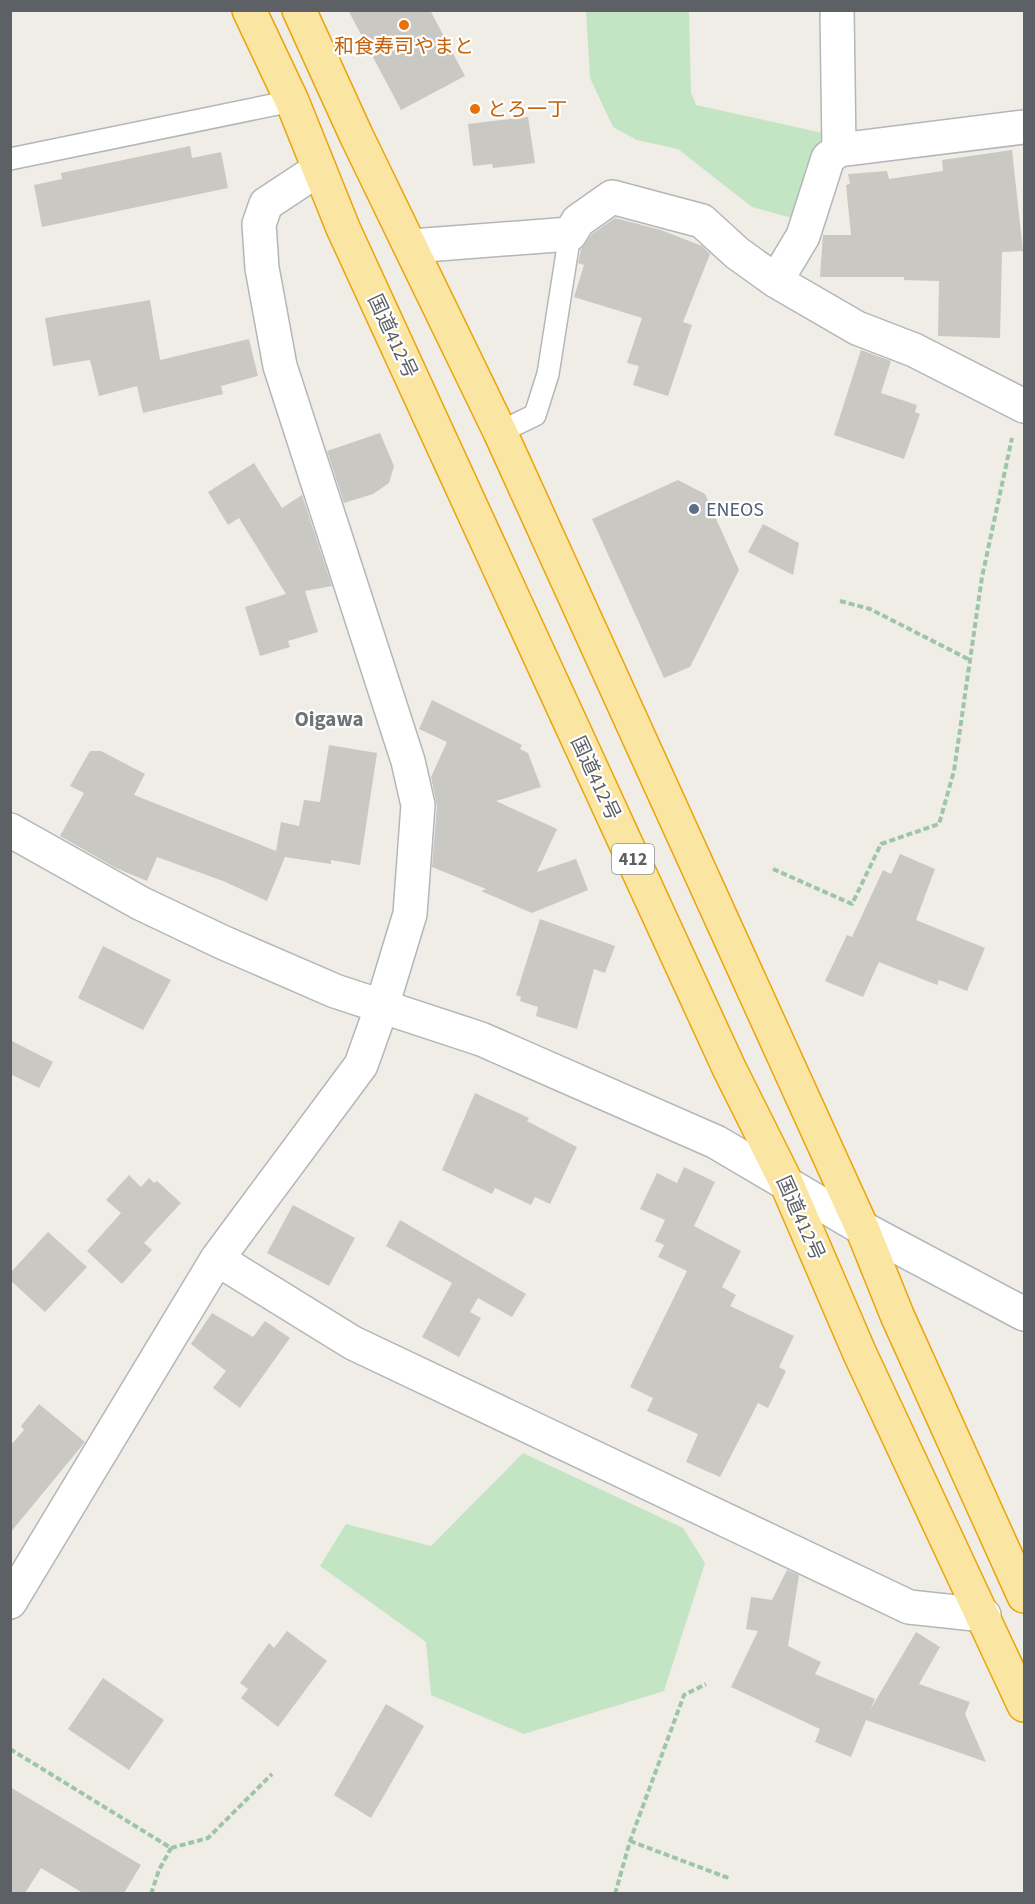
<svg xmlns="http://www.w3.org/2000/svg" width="1035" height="1904" viewBox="0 0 1035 1904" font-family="'Source Sans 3','Noto Sans JP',sans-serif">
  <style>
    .green { fill: #c4e5c4 }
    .building { fill: #cac8c3 }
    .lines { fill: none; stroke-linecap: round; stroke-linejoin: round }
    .service-casing { stroke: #b3b6ba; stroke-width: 24 }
    .minor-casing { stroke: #b3b6ba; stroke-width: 36 }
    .tertiary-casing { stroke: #b3b6ba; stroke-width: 36 }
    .trunk-casing { stroke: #eba40a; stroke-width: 36 }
    .path { stroke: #9dc6a9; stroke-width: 4; stroke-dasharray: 6 3; stroke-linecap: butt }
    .service { stroke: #fff; stroke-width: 21 }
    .minor { stroke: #fff; stroke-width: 33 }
    .tertiary { stroke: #fff; stroke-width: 33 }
    .trunk { stroke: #fae6a2; stroke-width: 33 }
    .food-dot { fill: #e8710a; stroke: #fff; stroke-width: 2 }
    .service-dot { fill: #5c6f8a; stroke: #fff; stroke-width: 2 }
    .labels { text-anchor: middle; stroke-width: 4.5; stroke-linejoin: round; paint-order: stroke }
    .shield { fill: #fff; stroke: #8e9094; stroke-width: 1.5 }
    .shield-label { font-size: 18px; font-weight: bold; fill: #5d6166 }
    .food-label { font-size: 20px; fill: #c56008; stroke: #fff }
    .street-label { font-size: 20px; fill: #5d6166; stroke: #fff }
    .service-label { font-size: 20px; fill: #4e5e75; stroke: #fff; text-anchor: start }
    .neighbourhood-label { font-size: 21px; font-weight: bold; fill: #6e7377; stroke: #fff }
  </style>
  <rect width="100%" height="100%" fill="#efede6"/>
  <path class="green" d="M 586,11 L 689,11 L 691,92 L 696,105 L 823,133 L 803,221 L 752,207 L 678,149 L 637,140 L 613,127 L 590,78 Z
    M 523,1453 L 683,1528 L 705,1563 L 664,1691 L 524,1734 L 431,1695 L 426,1642 L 320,1566 L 346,1524 L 431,1546 Z"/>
  <path class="building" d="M 348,10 L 430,10 L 465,76 L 401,110 Z
    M 528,117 L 535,163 L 493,168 L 492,164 L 473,166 L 468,124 Z
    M 190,146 L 192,158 L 221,152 L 228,188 L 42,227 L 34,185 L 62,179 L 61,173 Z
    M 1012,150 L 1023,251 L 1002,252 L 1000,338 L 938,336 L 939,281 L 904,280 L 904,277 L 820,277 L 823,235 L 851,235 L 846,185 L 850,184 L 848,174 L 887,171 L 889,179 L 943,171 L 942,160 Z
    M 615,218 L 661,230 L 702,246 L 710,254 L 683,322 L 692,325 L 668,396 L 633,385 L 639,366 L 627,363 L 642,318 L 574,297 L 584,265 L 578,263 L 581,249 L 592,234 Z
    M 150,300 L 160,360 L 249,339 L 258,376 L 221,386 L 223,394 L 143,413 L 137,386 L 99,396 L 90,360 L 53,366 L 45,318 Z
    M 861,350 L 891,361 L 881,393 L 917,405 L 915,412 L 920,414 L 904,459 L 834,435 Z
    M 380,433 L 394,466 L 389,483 L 373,494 L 344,503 L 327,451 Z
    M 254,463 L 282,508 L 302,495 L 332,586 L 305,591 L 318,632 L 288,641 L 290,647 L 260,656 L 245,607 L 286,594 L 239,518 L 228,525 L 208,492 Z
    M 678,480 L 705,494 L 739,570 L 690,667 L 664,678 L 592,519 Z
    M 763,524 L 799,543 L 793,575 L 748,552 Z
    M 432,700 L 522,745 L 520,749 L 528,753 L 541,787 L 496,801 L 557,829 L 537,872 L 576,859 L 588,890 L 532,913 L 481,891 L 486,889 L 432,867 L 437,806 L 431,777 L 447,742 L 419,729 Z
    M 329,745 L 377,753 L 360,865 L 331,860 L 331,864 L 285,857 L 267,901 L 223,881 L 157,857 L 147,881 L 116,868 L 60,836 L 84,793 L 70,786 L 90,751 L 101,751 L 145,774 L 134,795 L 276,851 L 281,822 L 299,826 L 304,800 L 320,802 Z
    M 900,854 L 935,869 L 916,920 L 985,948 L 967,991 L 939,980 L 937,985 L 879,962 L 863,997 L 825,981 L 847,935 L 852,937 L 883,870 L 891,874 Z
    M 540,919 L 615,946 L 605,973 L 594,969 L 577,1029 L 536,1016 L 538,1007 L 520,1001 L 521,997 L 516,995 Z
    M 103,946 L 171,980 L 143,1030 L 78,998 Z
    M 10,1040 L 53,1062 L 39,1088 L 10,1074 Z
    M 475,1093 L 529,1118 L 527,1121 L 577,1147 L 550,1204 L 535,1197 L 531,1205 L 495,1188 L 492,1194 L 442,1170 Z
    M 684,1167 L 715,1182 L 694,1226 L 741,1251 L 722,1287 L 736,1295 L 730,1306 L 794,1336 L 779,1367 L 786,1371 L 768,1408 L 758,1403 L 720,1477 L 686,1462 L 698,1434 L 647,1411 L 653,1398 L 630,1387 L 687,1271 L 658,1257 L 664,1245 L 655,1241 L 665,1220 L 640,1209 L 657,1173 L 677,1183 Z
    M 129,1175 L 141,1187 L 149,1178 L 154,1183 L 157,1181 L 181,1203 L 144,1243 L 152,1250 L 122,1284 L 87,1251 L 121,1213 L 106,1200 Z
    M 293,1205 L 355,1238 L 329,1286 L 267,1253 Z
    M 400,1220 L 526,1294 L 512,1317 L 478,1298 L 470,1312 L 481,1318 L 459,1357 L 422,1337 L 452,1283 L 386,1246 Z
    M 48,1232 L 87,1267 L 45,1312 L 10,1280 L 10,1273 Z
    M 212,1313 L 253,1337 L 265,1321 L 290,1338 L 240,1408 L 213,1388 L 226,1371 L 191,1344 Z
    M 39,1404 L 85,1442 L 10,1533 L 10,1446 L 24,1430 L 21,1426 Z
    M 787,1570 L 799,1575 L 788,1646 L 821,1662 L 815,1674 L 875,1699 L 870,1710 L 916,1632 L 940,1647 L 919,1684 L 970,1702 L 965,1714 L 986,1762 L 866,1720 L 851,1757 L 815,1742 L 820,1729 L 731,1687 L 758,1631 L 746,1629 L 751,1597 L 772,1600 Z
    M 287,1631 L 327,1661 L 278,1727 L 241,1698 L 248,1689 L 240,1683 L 269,1643 L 274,1648 Z
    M 103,1678 L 164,1720 L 129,1770 L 68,1729 Z
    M 386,1704 L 424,1726 L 371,1818 L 334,1795 Z
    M 10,1787 L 141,1865 L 124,1893 L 83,1893 L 41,1868 L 25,1893 L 10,1893 Z"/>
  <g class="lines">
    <defs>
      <path id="service" d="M 10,159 L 292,101
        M 500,432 L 535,415 L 548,374 L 570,234"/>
      <path id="minor" d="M 839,150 L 1024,127
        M 412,246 L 570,234 L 578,221 L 612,197 L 702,221 L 737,253 L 776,281 L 857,328 L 914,350 L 1024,406
        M 776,281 L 803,236 L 828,158 L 839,150 L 837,10
        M 217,1259 L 353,1343 L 909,1607 L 984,1615
        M 10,1602 L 217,1259 L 361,1065 L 382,1006 L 410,914 L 418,805 L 408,761 L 280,366 L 262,268 L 259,224 L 266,204 L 319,169"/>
      <path id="tertiary" d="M 10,830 L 140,903 L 222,942 L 335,991 L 481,1039 L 716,1142 L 862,1228 L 1024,1314"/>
      <path id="trunk" d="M 249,10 L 292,101 L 343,228 L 729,1068 L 785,1180 L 860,1354 L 1024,1705
        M 299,10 L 356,135 L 500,432 L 862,1228 L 897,1315 L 1024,1596"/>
    </defs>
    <use href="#service" class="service-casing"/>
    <use href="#minor" class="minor-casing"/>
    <use href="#tertiary" class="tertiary-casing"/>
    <use href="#trunk" class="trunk-casing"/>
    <path class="path" d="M 840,601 L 870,609 L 970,660
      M 773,869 L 852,904 L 881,844 L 939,824 L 954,771 L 982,577 L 1012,438
      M 10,1749 L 171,1848 L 208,1838 L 272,1774
      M 630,1841 L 731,1879
      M 151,1894 L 159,1870 L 171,1848
      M 615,1894 L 630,1841 L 684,1695 L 706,1684"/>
    <use href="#service" class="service"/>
    <use href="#minor" class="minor"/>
    <use href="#tertiary" class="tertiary"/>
    <use href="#trunk" class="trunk"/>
  </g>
  <g class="food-dot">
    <circle cx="404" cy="25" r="6"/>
    <circle cx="475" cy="109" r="6"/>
  </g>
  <circle class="service-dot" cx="694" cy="509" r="6"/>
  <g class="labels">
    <rect class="shield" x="612" y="844" width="42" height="30" rx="4.5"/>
    <g class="shield-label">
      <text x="633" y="865">412</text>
    </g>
    <g class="food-label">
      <text x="404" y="53">和食寿司やまと</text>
      <text x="487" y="116" text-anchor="start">とろ一丁</text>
    </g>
    <g class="street-label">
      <text transform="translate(393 336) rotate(65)" y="7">国道412号</text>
      <text transform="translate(596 778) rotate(65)" y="7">国道412号</text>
      <text transform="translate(801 1218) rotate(66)" y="7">国道412号</text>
    </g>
    <g class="service-label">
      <text x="706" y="516">ENEOS</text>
    </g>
    <g class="neighbourhood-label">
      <text x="329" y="726">Oigawa</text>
    </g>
  </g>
  <rect width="1035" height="1904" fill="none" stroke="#5d6166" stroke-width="24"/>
</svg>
